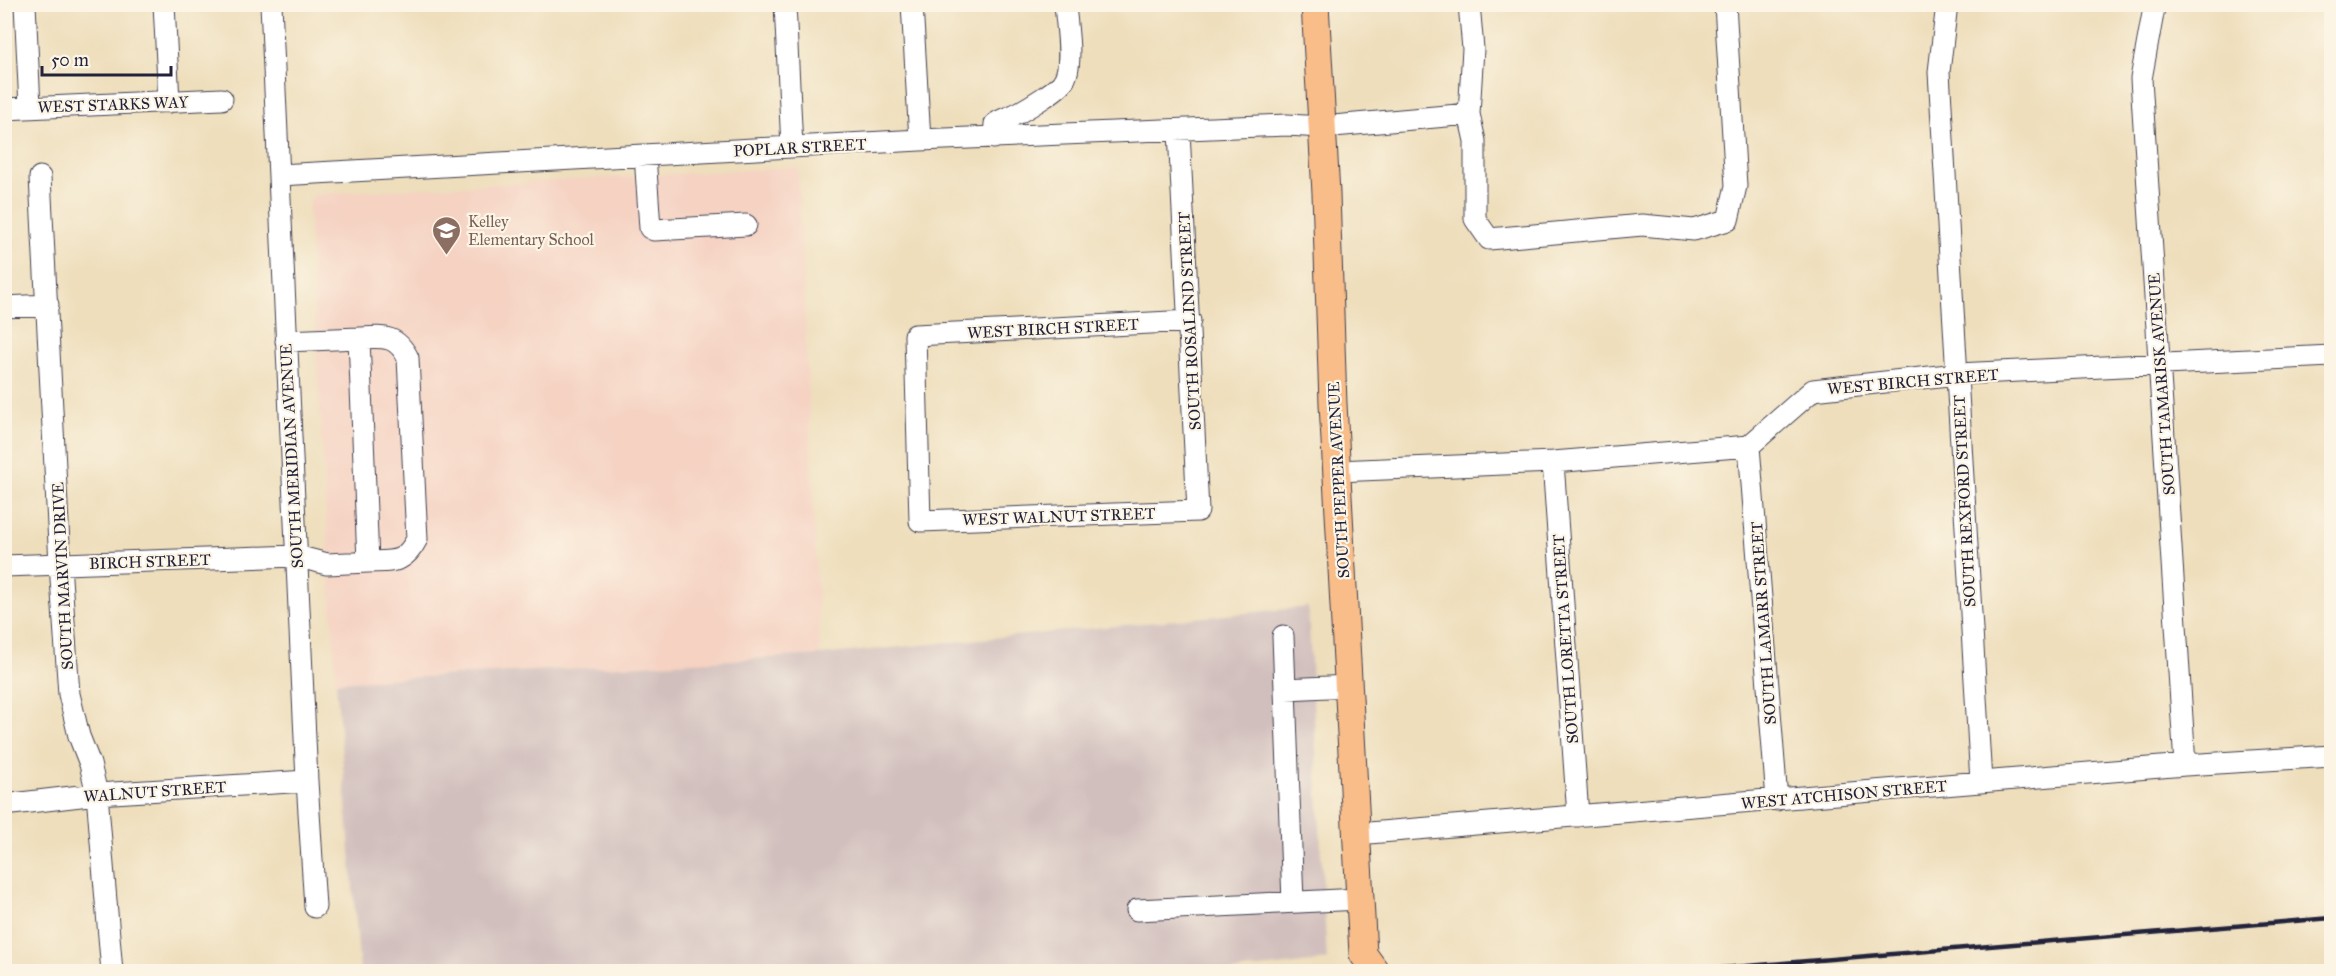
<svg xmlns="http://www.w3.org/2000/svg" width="2336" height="976" viewBox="0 0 2336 976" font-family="'IM FELL Great Primer',serif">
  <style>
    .built { fill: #f5d2c2 }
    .industrial { fill: #d1bfbd }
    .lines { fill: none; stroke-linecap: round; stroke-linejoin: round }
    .minor-casing { stroke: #413e4e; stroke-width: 23 }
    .major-casing { stroke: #413e4e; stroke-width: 29 }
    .minor { stroke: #fff; stroke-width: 21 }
    .major { stroke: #f8bd89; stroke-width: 27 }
    .rail { stroke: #22223b; stroke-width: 4.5 }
    .labels { text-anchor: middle; stroke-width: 4.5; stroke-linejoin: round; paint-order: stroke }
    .street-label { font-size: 16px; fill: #22223b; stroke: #fcf5e5 }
    .education-label { font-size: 16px; fill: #785e54; stroke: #fcf5e5; text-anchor: start }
  </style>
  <rect width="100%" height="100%" fill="#fcf5e5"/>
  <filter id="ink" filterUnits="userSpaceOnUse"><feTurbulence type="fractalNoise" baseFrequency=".0167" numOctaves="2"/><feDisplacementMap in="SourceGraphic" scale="12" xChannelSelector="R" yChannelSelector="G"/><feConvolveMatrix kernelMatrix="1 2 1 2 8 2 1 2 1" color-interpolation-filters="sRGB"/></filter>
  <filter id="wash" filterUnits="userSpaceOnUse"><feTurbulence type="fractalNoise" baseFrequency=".008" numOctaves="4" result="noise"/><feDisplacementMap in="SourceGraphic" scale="24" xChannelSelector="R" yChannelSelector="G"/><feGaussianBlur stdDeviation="1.35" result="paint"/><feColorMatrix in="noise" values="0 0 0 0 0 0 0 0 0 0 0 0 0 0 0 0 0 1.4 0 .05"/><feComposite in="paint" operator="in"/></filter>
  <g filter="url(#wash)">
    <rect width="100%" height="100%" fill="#eedebc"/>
    <path class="built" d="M 798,167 L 820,655 L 336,682 L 308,203 L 316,194 Z"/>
    <path class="industrial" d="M 1308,607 L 1327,960 L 1227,972 L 360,971 L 336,682 L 820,655 Z"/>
  </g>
  <g filter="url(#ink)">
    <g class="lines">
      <defs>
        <path id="minor" d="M 25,4 L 30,107
          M 164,4 L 169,102
          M 271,4 L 307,781 L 315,907
          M 785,4 L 792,147
          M 912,4 L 920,140
          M 1469,4 L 1473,49 L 1469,114 L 1475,141 L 1475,219 L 1489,239 L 1642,225 L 1694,230 L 1728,220 L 1736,186 L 1725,4
          M 1947,4 L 1939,72 L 1981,782
          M 2157,4 L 2154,8 L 2141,79 L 2185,765
          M 4,109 L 222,99
          M 1179,131 L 1198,511 L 920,521 L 915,335 L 1190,321
          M 994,138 L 995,124 C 1002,118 1012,117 1020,112 C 1029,107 1057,90 1062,83 C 1075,68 1066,23 1065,4
          M 645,155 L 650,228 L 654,230 L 746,225
          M 279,175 L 920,140 L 1287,125 L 1322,127 L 1469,114
          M 40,177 L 60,564 L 69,694 L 79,736 L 90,764 L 97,794 L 112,972
          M 4,307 L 48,305
          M 359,338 C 383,337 396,334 408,358 L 417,539 C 404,564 394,561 368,562
          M 1749,446 L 1777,800
          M 1553,462 L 1578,816
          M 1337,471 L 1553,462 L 1749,446 L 1813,390 L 1957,374 L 2332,356
          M 4,566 L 296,556 L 327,564 L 368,562 L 359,338 L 286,341
          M 1283,636 L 1293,902
          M 1285,689 L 1350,686
          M 4,805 L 97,794 L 307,781
          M 1357,834 L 2185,765 L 2332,756
          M 1137,910 L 1360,899"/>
        <path id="major" d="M 1315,4 L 1326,193 L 1333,404 L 1363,954 L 1376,972"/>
      </defs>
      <use href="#minor" class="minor-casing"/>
      <use href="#major" class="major-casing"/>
      <use href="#minor" class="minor"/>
      <use href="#major" class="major"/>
      <path class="rail" d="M 1673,972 L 2332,918"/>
    </g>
  </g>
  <defs>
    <symbol id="school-pin" viewBox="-11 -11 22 30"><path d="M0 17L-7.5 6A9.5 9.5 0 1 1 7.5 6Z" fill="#8d6e63" stroke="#fcf5e5"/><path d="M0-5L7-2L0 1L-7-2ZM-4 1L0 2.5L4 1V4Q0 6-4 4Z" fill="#fff"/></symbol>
  </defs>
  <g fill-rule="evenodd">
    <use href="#school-pin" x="430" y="214" width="33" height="45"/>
  </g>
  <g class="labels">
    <g class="street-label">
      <text transform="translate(113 104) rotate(-2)" y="6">WEST STARKS WAY</text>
      <text transform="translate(800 147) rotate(-3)" y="6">POPLAR STREET</text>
      <text transform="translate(1189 321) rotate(-93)" y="6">SOUTH ROSALIND STREET</text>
      <text transform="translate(1053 328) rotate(-3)" y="6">WEST BIRCH STREET</text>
      <text transform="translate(1913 381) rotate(-5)" y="6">WEST BIRCH STREET</text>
      <text transform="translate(2161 384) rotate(-94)" y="6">SOUTH TAMARISK AVENUE</text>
      <text transform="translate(291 456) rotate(-93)" y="6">SOUTH MERIDIAN AVENUE</text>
      <text transform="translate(1338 480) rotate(-93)" y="6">SOUTH PEPPER AVENUE</text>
      <text transform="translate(1964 501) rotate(-93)" y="6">SOUTH REXFORD STREET</text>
      <text transform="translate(1059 516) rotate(-2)" y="6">WEST WALNUT STREET</text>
      <text transform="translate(150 561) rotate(-2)" y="6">BIRCH STREET</text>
      <text transform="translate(62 576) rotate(-93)" y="6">SOUTH MARVIN DRIVE</text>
      <text transform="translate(1763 623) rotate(-94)" y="6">SOUTH LAMARR STREET</text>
      <text transform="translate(1565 639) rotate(-94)" y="6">SOUTH LORETTA STREET</text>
      <text transform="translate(155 791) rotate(-4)" y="6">WALNUT STREET</text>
      <text transform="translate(1844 794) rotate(-5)" y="6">WEST ATCHISON STREET</text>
    </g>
    <g class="education-label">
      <text x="468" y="227">Kelley<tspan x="468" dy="18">Elementary School</tspan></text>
    </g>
  </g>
  <rect width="2336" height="976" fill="none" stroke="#fcf5e5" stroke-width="24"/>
  <path d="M42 66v9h129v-9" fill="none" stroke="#22223b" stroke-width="3"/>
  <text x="51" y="66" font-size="18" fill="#22223b" stroke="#fcf5e5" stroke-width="4.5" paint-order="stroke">50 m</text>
</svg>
